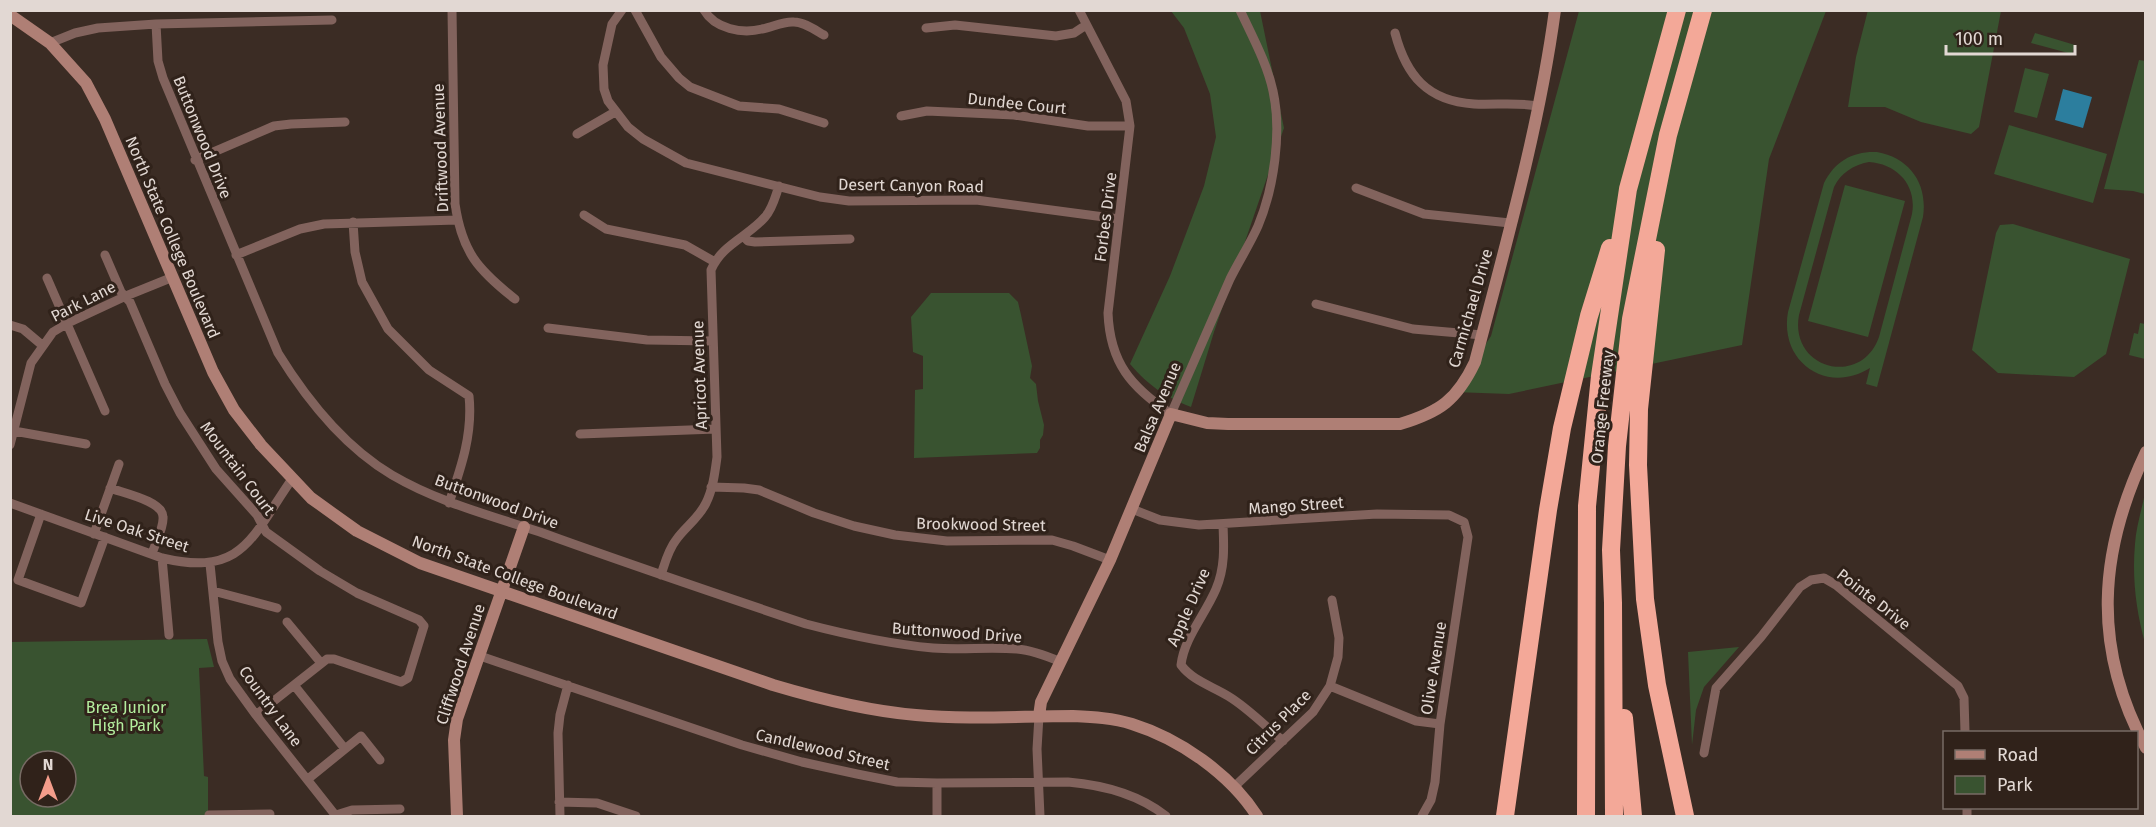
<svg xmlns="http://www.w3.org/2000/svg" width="2156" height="827" viewBox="0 0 2156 827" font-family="'Fira Sans',sans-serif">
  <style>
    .green { fill: #395330; fill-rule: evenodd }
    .water { fill: #2c7e9e }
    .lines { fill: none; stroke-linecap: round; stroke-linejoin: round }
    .street { stroke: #82635d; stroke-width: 9 }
    .secondary { stroke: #af7f75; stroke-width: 12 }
    .highway { stroke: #f3a898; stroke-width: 18 }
    .labels { text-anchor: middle; stroke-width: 6; stroke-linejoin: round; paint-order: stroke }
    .street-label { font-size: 16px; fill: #e2d8d3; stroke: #30221a }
    .park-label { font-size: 16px; fill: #b3ee9e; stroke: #30221a }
  </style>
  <rect width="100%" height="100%" fill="#3b2c24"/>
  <path class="green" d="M 1868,10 L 2001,11 L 1979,127 L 1971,134 L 1921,122 L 1885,107 L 1848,107 L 1856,57 Z
    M 1171,11 L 1260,11 L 1284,128 L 1214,332 L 1191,407 C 1164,396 1149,386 1130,364 L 1170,276 L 1204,186 L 1216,137 L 1210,94 L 1184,28 Z
    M 1579,11 L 1826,11 L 1769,159 L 1742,345 L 1509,394 L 1454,392 L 1491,336 Z
    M 2035,33 L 2075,45 L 2072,54 L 2031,43 Z
    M 2139,60 L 2146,61 L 2145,194 L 2133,191 L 2104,189 Z
    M 2025,68 L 2049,74 L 2037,118 L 2014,112 Z
    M 2009,125 L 2107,154 L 2093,203 L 1994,174 Z
    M 1877,152 C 1910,158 1928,184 1923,217 L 1877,387 L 1866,384 L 1870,368 C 1827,395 1779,362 1788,312 L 1824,183 C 1835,161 1853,151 1877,152 ZM 1869,162 C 1898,164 1917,186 1912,214 L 1879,337 C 1861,388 1789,369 1799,315 L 1834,187 C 1841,173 1853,165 1869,162 Z
    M 1845,185 L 1905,201 L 1868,337 L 1808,321 Z
    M 2013,224 L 2130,259 L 2106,354 L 2074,377 L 1998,373 L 1972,350 L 1996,233 L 2000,225 Z
    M 931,293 L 1009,293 L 1018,302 L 1021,315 L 1032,366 L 1030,378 L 1036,384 L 1038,401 L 1044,425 L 1043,435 L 1040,440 L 1040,448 L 1037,453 L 914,458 L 915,390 L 923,389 L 923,356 L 913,352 L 911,317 Z
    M 2140,323 L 2145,324 L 2145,359 L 2129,355 L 2134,333 L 2138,334 Z
    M 2145,493 L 2145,643 C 2136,611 2132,577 2135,544 C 2136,527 2142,509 2145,493 Z
    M 207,639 L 214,667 L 199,668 L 204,776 L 208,777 L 208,816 L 11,816 L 10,642 ZM 30,761 L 66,761 L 66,797 L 30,797 Z
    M 1739,647 L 1704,687 L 1696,710 L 1692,745 L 1688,652 Z"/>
  <path class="water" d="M 2063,89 L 2092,97 L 2083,128 L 2055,120 Z"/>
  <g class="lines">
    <path class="street" d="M 452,10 L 455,204 C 462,252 478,270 515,299
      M 622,10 L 612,24 L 603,65 L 604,89 L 608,101 L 628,127 L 643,139 L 686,163 L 820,197 L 849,201 L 976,200 L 1119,219
      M 635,10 L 661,57 L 679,78 L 690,87 L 739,106 L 779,109 L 824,123
      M 704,10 C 715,29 742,34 762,29 C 773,27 783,21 794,22 C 804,22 815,30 824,35
      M 1079,10 L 1126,101 L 1130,126 L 1108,313 C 1110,363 1131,387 1171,414 C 1191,369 1210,324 1230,279 C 1239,261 1250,244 1258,226 C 1274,188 1282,132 1273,91 C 1267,63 1252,36 1240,10
      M 156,24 L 158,61 L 163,78 L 278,353 C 307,400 343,446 392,475 C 438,502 489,515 540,532 C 628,564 717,594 806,624 C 848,635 890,644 933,648 C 961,650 989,647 1017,649 C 1032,650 1047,656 1061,662
      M 926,28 L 955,25 L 1056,36 L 1074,33 L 1086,25
      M 1395,33 C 1406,75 1427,101 1474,104 C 1496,105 1517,102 1538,106
      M 50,43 L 75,33 L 98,28 L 156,24 L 332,20
      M 901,116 L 927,111 L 1014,115 L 1088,126 L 1130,126
      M 577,134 L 615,112
      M 195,160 L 274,126 L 291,124 L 345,122
      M 1356,188 L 1424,214 L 1510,223
      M 584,215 L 606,229 L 685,245 L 715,262
      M 353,222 L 355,252 L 362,282 L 388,329 L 429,370 L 469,396 C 473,434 461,468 449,503
      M 743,236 L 748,241 L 755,242 L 850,239
      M 105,255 L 121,292 L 130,302 L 165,384 L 180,413 L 216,469 L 257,515 L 266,532 L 320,571 L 357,593 L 419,620 L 424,626 L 408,678 L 401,682 L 334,659 L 327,659 L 256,715
      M 236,255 L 300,229 L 324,224 L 457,220
      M 47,278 L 105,411
      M 1316,304 L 1413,329 L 1482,335
      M 10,325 L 23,329 L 42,345
      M 548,328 L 647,340 L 713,341
      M 14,431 L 86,444
      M 580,434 L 716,429
      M 10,445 L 31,363 L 53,332 L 68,323 L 126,296 L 173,277
      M 711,487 L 744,488 L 759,490 L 814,513 L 854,526 L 895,535 L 947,541 L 1052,540 L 1073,546 L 1110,560
      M 110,488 C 123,493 163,501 163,517 C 164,528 155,543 152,554
      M 10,503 L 162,558 C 243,577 251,538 292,479
      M 1132,509 L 1160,520 L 1199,525 L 1377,514 L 1449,515 L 1464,522 L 1468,537 L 1440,724 L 1435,782 L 1431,800 L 1422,816
      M 41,514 L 18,580 L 81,603 L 105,537
      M 1223,525 C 1224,547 1225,568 1216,589 C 1205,615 1184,638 1181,665 C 1193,681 1212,686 1228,696 C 1248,708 1265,726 1283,741
      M 94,534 L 119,464
      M 162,558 L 169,635
      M 210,564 L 218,642 L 222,661 L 230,679 L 256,715 L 336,816
      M 661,575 C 665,563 668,550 676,540 C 685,527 699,518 706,503 C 713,489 715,472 717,457 L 711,270 C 722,244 748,237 765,217 C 773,208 775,197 779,186
      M 213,591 L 277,608
      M 287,622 L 321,663
      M 480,656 L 742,745 L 802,762 L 857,774 L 897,782 L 937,783 L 1068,782 C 1103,785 1138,794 1166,816
      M 294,685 L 345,749
      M 1330,686 L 1416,721 L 1440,724
      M 1039,716 L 1037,749 L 1040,816
      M 1704,753 L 1716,688 L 1761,637 L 1800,587 L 1811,580 L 1824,578 L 1836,585 L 1958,686 L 1964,698 L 1965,732
      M 308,779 L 361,736 L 380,760
      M 937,783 L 937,816
      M 1234,787 L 1313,712 L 1330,686 L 1338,657 L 1339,638 L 1332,600
      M 559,802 L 597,803 L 636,816
      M 1967,808 L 1967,816
      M 209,815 L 270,814
      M 336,815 L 352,810 L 400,809
      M 560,816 L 558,733 L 560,715 L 568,685"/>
    <path class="secondary" d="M 10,15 L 50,43 L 86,83 L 105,119 L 213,372 L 234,410 L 261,445 L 311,498 L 357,531 L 420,563 L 773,685 C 820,699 867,711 916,715 C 968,720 1021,716 1073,716 C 1093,717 1113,718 1132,724 C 1180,739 1230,774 1257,816
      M 2146,452 C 2098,553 2092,648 2146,748
      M 1039,716 L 1041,702 L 1110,560 L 1171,414 L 1207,423 L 1228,424 L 1400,424 C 1440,412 1457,400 1475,362 C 1505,247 1539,129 1555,10
      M 457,816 L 454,740 L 457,719 L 524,527"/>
    <path class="highway" d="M 1656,250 L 1639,409 L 1638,465 L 1645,599 L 1657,685 L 1685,816
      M 1624,718 L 1633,816
      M 1505,816 L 1548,510 L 1562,428 L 1589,316 L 1610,248
      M 1586,816 L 1587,506 L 1600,376 L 1628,189 L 1677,10
      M 1614,816 L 1613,603 L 1611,550 L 1617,446 L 1631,319 L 1668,135 L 1703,10"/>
  </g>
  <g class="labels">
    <g class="street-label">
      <text transform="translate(1017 103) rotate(6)" y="6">Dundee Court</text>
      <text transform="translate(203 137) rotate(68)" y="6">Buttonwood Drive</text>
      <text transform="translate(440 148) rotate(-92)" y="6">Driftwood Avenue</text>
      <text transform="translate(911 185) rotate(1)" y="6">Desert Canyon Road</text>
      <text transform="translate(1105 217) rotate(-83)" y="6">Forbes Drive</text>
      <text transform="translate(173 237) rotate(67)" y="6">North State College Boulevard</text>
      <text transform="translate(83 301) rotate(-27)" y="6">Park Lane</text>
      <text transform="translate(1470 308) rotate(-74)" y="6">Carmichael Drive</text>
      <text transform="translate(699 375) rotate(-92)" y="6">Apricot Avenue</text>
      <text transform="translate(1157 407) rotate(-67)" y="6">Balsa Avenue</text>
      <text transform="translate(1602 407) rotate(-84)" y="6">Orange Freeway</text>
      <text transform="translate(238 468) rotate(53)" y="6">Mountain Court</text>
      <text transform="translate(497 501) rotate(20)" y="6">Buttonwood Drive</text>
      <text transform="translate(1296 505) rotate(-4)" y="6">Mango Street</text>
      <text transform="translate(981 524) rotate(1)" y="6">Brookwood Street</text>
      <text transform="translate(137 530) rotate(18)" y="6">Live Oak Street</text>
      <text transform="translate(515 577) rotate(20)" y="6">North State College Boulevard</text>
      <text transform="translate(1874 599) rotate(38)" y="6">Pointe Drive</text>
      <text transform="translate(1188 607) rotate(-66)" y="6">Apple Drive</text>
      <text transform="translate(957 632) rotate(4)" y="6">Buttonwood Drive</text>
      <text transform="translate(460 664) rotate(-72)" y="6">Cliffwood Avenue</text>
      <text transform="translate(1433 668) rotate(-81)" y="6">Olive Avenue</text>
      <text transform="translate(271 706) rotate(54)" y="6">Country Lane</text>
      <text transform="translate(1278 722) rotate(-45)" y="6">Citrus Place</text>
      <text transform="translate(823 749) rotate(13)" y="6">Candlewood Street</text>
    </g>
    <g class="park-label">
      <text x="126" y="713">Brea Junior<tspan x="126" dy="18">High Park</tspan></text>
    </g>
  </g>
  <rect width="2156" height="827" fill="none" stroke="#e2d8d3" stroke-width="24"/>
  <rect x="1943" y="731" width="195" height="78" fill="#30221a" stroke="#776b64" stroke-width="1.5"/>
  <rect x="1955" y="750" width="30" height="9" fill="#af7f75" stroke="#776b64" stroke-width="1.5"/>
  <text x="1997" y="761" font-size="18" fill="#e2d8d3">Road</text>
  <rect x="1955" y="776" width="30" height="18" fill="#395330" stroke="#776b64" stroke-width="1.5"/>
  <text x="1997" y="791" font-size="18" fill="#e2d8d3">Park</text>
  <g transform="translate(48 779)"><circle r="28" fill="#30221a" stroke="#776b64" stroke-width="1.5"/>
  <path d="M0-4.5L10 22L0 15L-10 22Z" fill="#f49d8b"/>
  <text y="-9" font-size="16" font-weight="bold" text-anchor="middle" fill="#e2d8d3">N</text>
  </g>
  <path d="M1946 45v9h129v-9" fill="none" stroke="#e2d8d3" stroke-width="3"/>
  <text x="1955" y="45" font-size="18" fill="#e2d8d3" stroke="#30221a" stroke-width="4.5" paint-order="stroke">100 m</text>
</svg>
